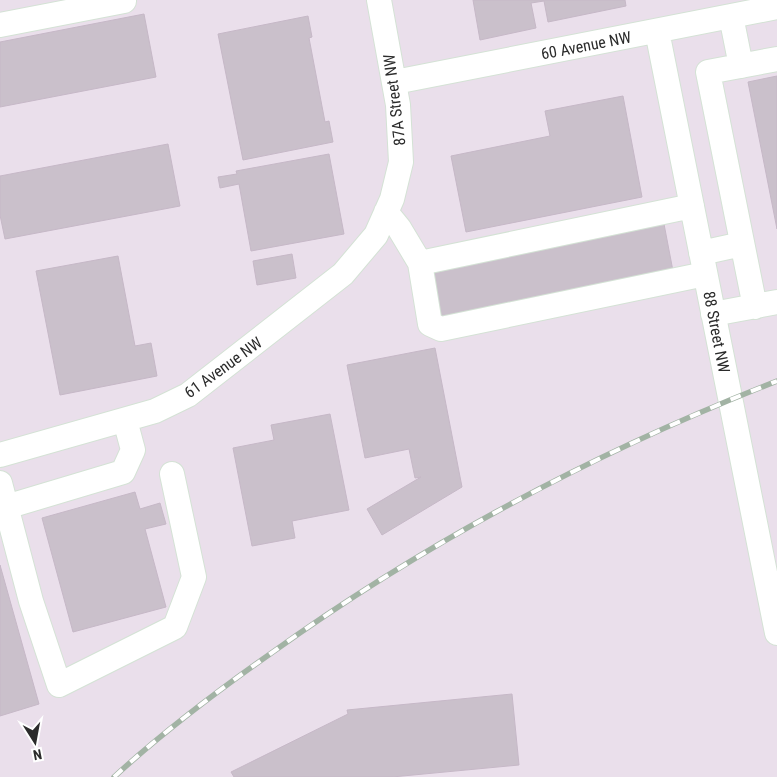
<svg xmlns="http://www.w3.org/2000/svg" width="777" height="777" viewBox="0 0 777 777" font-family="'Roboto Condensed',sans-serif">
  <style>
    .building { fill: #cac0cb; stroke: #c6b8c7 }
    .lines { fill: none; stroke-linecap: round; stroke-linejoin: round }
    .minor-casing { stroke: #d4e2d5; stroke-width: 26 }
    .minor { stroke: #fff; stroke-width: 24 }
    .rail-casing { stroke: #a2b3a4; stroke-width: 5.5 }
    .rail { stroke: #fff; stroke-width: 4; stroke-dasharray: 11; stroke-linecap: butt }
    .labels { text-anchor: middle; stroke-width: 4.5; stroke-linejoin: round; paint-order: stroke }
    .street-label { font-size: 16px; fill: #2b2b2b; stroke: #fff }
  </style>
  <rect width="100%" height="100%" fill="#eadfeb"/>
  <path class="building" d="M 473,0 L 625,0 L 626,6 L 548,22 L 544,1 L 531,3 L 536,28 L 480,40 Z
    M 144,14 L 156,77 L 0,107 L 0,42 Z
    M 308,16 L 312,37 L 309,38 L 325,122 L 329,121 L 333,142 L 243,160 L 218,34 Z
    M 777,76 L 777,229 L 748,82 Z
    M 623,96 L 642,197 L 466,232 L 451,156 L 550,136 L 545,111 Z
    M 168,144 L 180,206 L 5,239 L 0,215 L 0,176 Z
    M 329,154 L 344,234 L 251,251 L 239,184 L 220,188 L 218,177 L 237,174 L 236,171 Z
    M 664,224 L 673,271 L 438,317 L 428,270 Z
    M 292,254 L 296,278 L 257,285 L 253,261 Z
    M 118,256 L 135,346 L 151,343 L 157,376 L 60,395 L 36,271 Z
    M 435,348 L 462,487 L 382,535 L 367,509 L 421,477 L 415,478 L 409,449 L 365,458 L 347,365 Z
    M 330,414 L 349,510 L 292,521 L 295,538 L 252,546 L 233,448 L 274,440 L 271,425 Z
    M 135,492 L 140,509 L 160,503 L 166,524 L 145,529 L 166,607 L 73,632 L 42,518 Z
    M 0,565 L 39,704 L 0,716 Z
    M 512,694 L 519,765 L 392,777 L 234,777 L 231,772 L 348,714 L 347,710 Z"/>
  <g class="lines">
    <defs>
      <path id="minor" d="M 731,16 L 741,66
        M 0,25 L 124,1
        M 657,31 L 777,633
        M 395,82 L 777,7
        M 386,212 L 399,228 L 420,263 L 692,206
        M 701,253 L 742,244
        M 420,263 L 430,324 L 441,329 L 705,274
        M 755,307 L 708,72 L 777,59
        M 713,314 L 777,302
        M 0,455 L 155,411 L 188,395 L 343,274 L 376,235 L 392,199 L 401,162 L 398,105 L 379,0
        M 0,483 L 31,601 L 59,685 L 175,627 L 194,577 L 172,474
        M 6,507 L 123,472 L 133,450 L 125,420"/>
    </defs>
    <use href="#minor" class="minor-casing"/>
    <use href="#minor" class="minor"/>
    <defs>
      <path id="rail" d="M 114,777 C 163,732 216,692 270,654 C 426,542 598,451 777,381"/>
    </defs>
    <use href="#rail" class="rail-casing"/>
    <use href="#rail" class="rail"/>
  </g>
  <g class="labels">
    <g class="street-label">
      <text transform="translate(586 45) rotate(-11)" y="6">60 Avenue NW</text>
      <text transform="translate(394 100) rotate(-97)" y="6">87A Street NW</text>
      <text transform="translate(717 332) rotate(79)" y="6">88 Street NW</text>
      <text transform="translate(223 367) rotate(-36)" y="6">61 Avenue NW</text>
    </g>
  </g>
  <g transform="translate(35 742) rotate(169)" stroke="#ffffff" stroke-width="4" paint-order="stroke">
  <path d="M0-4L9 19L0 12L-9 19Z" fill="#2b2b2b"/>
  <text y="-8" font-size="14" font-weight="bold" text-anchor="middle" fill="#2b2b2b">N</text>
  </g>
</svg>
